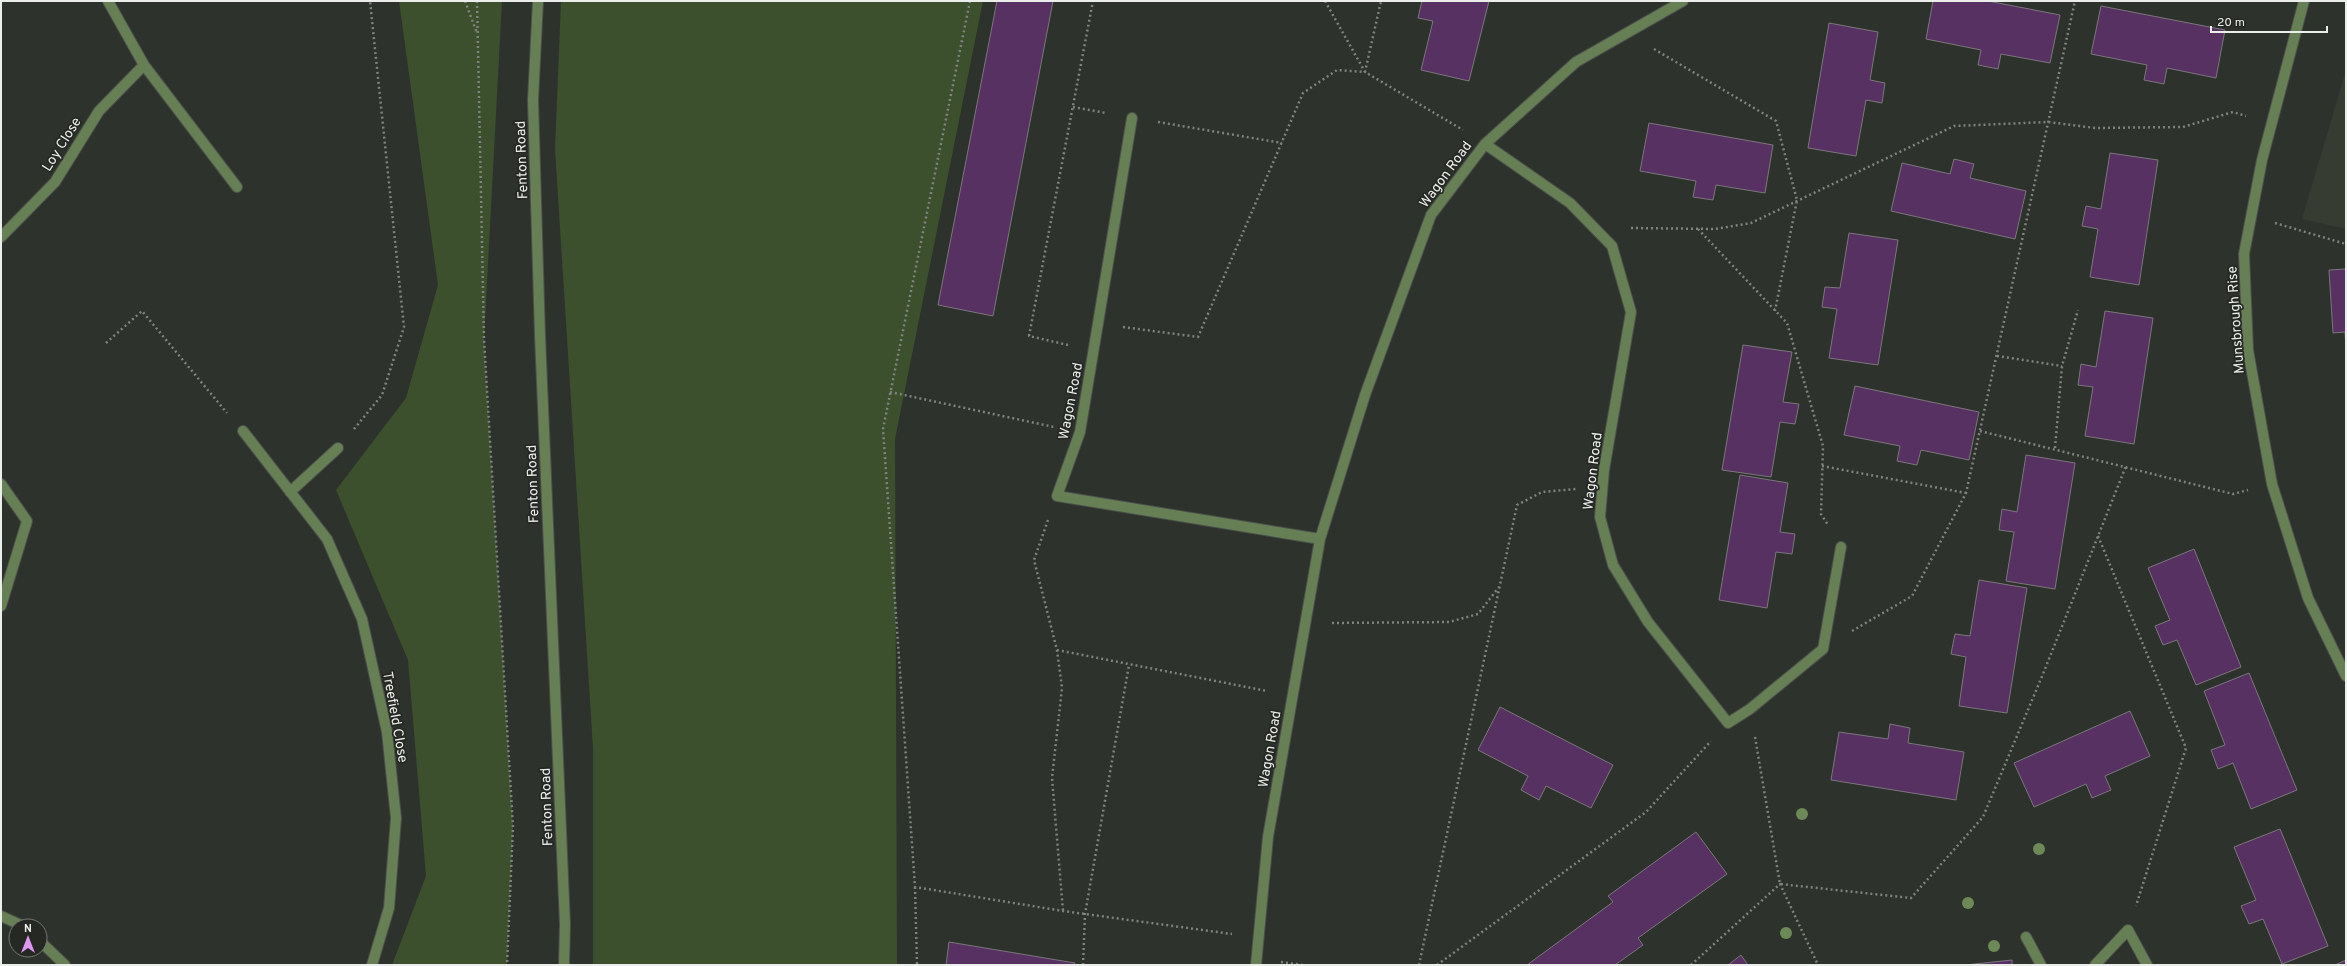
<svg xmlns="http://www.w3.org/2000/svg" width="2347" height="966" viewBox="0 0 2347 966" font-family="Overpass,sans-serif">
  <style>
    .built { fill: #363c32 }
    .green { fill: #3c502d }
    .building { fill: #573162; stroke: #7b767c }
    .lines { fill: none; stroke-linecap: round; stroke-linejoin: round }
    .minor-casing { stroke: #4c504b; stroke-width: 12 }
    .path { stroke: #7f827e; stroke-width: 2.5; stroke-dasharray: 2 3; stroke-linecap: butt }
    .minor { stroke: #667f54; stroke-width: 10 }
    .tree { fill: #6c8957 }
    .labels { text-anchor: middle; stroke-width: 3.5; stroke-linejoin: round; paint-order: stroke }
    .street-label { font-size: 14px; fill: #eceeeb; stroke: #252823 }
  </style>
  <rect width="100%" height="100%" fill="#2e322c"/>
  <path class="built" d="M 2346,70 L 2346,229 L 2302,219 Z"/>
  <path class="green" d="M 399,1 L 502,1 L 484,339 L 513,827 L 507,965 L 392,965 L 426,876 L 408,660 L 336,490 L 406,398 L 438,285 Z
    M 561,1 L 983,1 L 895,439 L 897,965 L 593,965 L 593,748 L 555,149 Z"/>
  <path class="building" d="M 997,1 L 1053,1 L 993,316 L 938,305 Z
    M 1422,1 L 1489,1 L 1469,81 L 1421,70 L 1433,21 L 1418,18 Z
    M 1933,1 L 1988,1 L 2060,15 L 2050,63 L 2001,54 L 1998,69 L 1978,65 L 1981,50 L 1926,39 Z
    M 2101,6 L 2225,30 L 2216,78 L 2167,68 L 2164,84 L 2144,80 L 2147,65 L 2091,54 Z
    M 1829,23 L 1878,32 L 1870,80 L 1885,83 L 1882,103 L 1866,100 L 1856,156 L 1808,148 Z
    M 1649,123 L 1773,145 L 1765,193 L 1716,185 L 1713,200 L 1693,197 L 1696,181 L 1640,171 Z
    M 2110,153 L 2158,160 L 2139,285 L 2090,277 L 2098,229 L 2082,226 L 2086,206 L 2101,209 Z
    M 1954,159 L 1974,164 L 1970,178 L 2026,191 L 2015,239 L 1891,211 L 1902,163 L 1950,174 Z
    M 1849,233 L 1898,240 L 1878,365 L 1829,358 L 1837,309 L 1822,307 L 1825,287 L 1840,288 Z
    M 2346,269 L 2346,349 L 2345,332 L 2333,333 L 2329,270 Z
    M 2105,311 L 2153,318 L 2134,444 L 2085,436 L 2093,387 L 2078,385 L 2081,364 L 2096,367 Z
    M 1743,345 L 1792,352 L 1783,402 L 1799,404 L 1795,424 L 1780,422 L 1771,477 L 1722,470 Z
    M 1855,386 L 1979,412 L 1969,460 L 1921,450 L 1917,465 L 1897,461 L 1900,446 L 1844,435 Z
    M 2026,455 L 2075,463 L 2055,589 L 2006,581 L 2014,532 L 1999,530 L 2002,509 L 2017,512 Z
    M 1740,475 L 1788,483 L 1780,532 L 1795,534 L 1792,554 L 1776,552 L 1767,608 L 1719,600 Z
    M 2194,549 L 2241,667 L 2196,685 L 2177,640 L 2163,645 L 2155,626 L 2170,620 L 2148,568 Z
    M 1979,580 L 2027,588 L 2007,713 L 1959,706 L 1966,657 L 1951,654 L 1955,634 L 1970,636 Z
    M 2249,673 L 2297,790 L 2251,809 L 2233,763 L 2218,769 L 2211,750 L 2225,745 L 2204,691 Z
    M 1500,707 L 1613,765 L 1591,808 L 1546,786 L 1539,800 L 1521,790 L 1528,776 L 1478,750 Z
    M 2130,711 L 2150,756 L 2105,776 L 2111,790 L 2092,798 L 2086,784 L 2034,807 L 2014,763 Z
    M 1890,724 L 1910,728 L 1908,743 L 1964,752 L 1956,800 L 1831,780 L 1839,732 L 1888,739 Z
    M 2280,829 L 2328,946 L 2282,964 L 2263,919 L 2249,924 L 2241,906 L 2256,900 L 2234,847 Z
    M 1696,832 L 1727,874 L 1638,938 L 1643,945 L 1615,965 L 1527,965 L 1613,902 L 1608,896 Z
    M 949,942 L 1075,963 L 1074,965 L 946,965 Z
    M 1741,955 L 1748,965 L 1728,965 Z
    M 2012,960 L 2012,965 L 1965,965 Z
    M 2346,960 L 2346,965 L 2335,965 Z"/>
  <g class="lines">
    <defs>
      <path id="minor" d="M 108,1 L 144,65 L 237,187
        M 538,1 L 533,100 L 540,336 L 565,924 L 564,965
        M 2304,1 L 2262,160 L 2244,254 L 2248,350 L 2272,484 L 2308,598 L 2346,676
        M 1132,118 L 1080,432 L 1057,496 L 1320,539
        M 1485,144 L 1570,203 L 1612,246 L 1631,312 L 1604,470 L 1600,517 L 1613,565 L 1648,622 L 1728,723 L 1750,709 L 1823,649 L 1841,547
        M 1,237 L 55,182 L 99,111 L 144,65
        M 243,431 L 327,539 L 362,619 L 387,732 L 396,818 L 389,908 L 372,965
        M 1,484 L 27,521 L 1,606
        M 290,492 L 338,448
        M 1,916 L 23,926
        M 2026,937 L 2041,965
        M 40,941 L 65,965
        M 1256,965 L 1268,837 L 1320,539 L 1365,395 L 1431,215 L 1485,144 L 1576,62 L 1683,1
        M 2095,965 L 2128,930 L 2147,965"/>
    </defs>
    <use href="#minor" class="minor-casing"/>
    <path class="path" d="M 465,1 L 477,33
      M 477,1 L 484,339 L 513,827 L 507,965
      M 970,1 L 883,429 L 915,887 L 1063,911 L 1232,934
      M 1325,1 L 1365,72 L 1463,130
      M 1654,49 L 1776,121 L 1797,200 L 1775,311
      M 1073,107 L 1106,113
      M 1158,122 L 1282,143
      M 2275,223 L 2346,244
      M 1631,228 L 1715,229 L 1751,223 L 1954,126 L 2048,122 L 2095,128 L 2183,127 L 2233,112 L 2246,116
      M 1698,229 L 1787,323 L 1823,446 L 1821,514 L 1828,525
      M 1123,327 L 1198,337 L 1303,93 L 1337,70 L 1365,72 L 1381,1
      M 106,343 L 142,311 L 227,413
      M 1068,345 L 1029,336 L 1093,1
      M 1997,356 L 2062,366
      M 890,392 L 1054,427
      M 354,429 L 382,395 L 404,327 L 370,1
      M 1980,431 L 2233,494 L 2248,490
      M 2055,448 L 2062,366 L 2078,310
      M 1822,466 L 1966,493
      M 1048,520 L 1034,560 L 1057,650 L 1062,688 L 1052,778 L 1063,911
      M 2098,536 L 2186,748 L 2136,906
      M 1332,623 L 1449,622 L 1478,614 L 1499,587
      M 1852,631 L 1912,596 L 1966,493 L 2075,1
      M 1057,650 L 1267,691
      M 1755,737 L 1780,884 L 1911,898 L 1983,817 L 2043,674 L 2126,466
      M 915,887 L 917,965
      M 1281,962 L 1303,965
      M 1083,965 L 1085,914 L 1129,665
      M 1419,965 L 1517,505 L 1542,492 L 1576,489
      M 1437,965 L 1646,812 L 1711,741
      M 1691,965 L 1780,884 L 1818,965"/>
    <use href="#minor" class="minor"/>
  </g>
  <g class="tree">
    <circle cx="1802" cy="814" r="6"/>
    <circle cx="2039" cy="849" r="6"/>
    <circle cx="1968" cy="903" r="6"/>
    <circle cx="1786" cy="933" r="6"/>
    <circle cx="1994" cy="946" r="6"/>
  </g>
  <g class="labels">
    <g class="street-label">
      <text transform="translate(61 144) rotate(-58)" y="5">Loy Close</text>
      <text transform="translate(521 160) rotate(-92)" y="5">Fenton Road</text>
      <text transform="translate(1445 174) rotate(-54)" y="5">Wagon Road</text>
      <text transform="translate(2235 320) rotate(-94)" y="5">Munsbrough Rise</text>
      <text transform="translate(1070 401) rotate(-79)" y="5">Wagon Road</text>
      <text transform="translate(1592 471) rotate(-83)" y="5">Wagon Road</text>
      <text transform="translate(532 484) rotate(-92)" y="5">Fenton Road</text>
      <text transform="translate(396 717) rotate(80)" y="5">Treefield Close</text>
      <text transform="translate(1269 749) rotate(-80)" y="5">Wagon Road</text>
      <text transform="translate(546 807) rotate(-92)" y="5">Fenton Road</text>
    </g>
  </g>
  <rect width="2347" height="966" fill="none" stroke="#eceeeb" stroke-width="4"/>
  <g transform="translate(28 938)"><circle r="19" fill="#252823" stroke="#757773"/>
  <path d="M0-3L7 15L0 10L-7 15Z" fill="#de98f2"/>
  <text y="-6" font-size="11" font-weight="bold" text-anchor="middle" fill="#eceeeb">N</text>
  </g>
  <path d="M2211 26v6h116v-6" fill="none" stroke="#eceeeb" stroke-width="2"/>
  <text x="2217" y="26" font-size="12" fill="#eceeeb" stroke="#252823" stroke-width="3" paint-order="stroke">20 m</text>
</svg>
